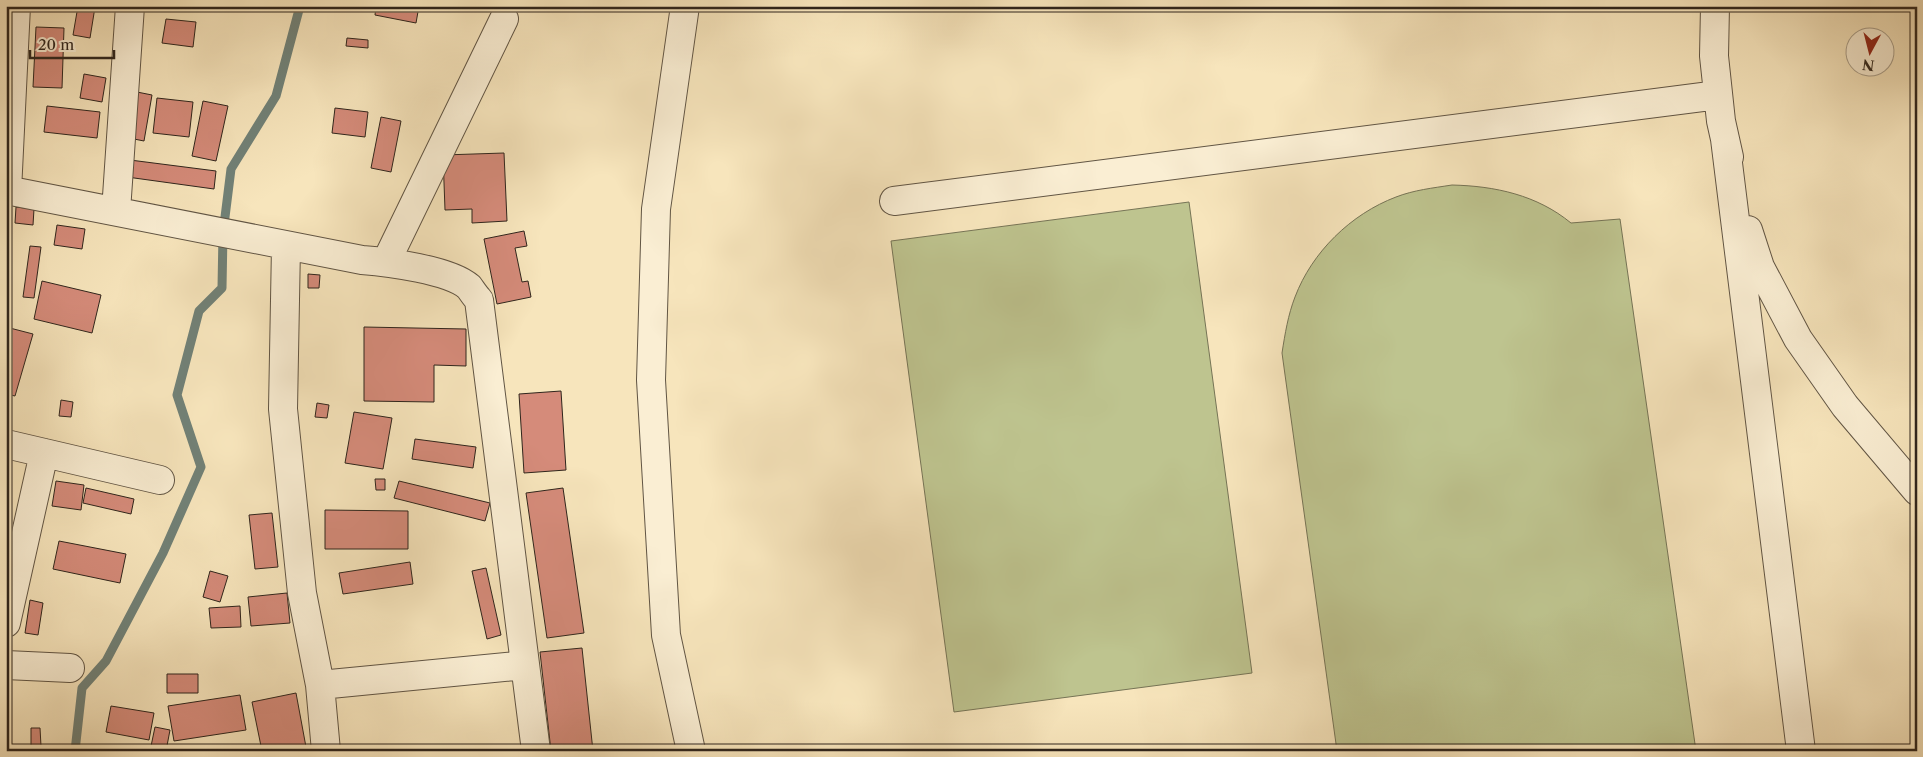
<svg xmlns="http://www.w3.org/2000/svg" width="1923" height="757" viewBox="0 0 1923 757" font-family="'Libre Caslon Text',serif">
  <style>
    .green { fill: #bec48f; stroke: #767456 }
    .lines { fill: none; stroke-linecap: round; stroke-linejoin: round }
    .stream { stroke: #718177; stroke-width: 9 }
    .building { fill: #d58b7a; stroke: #2f251c }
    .minor-casing { stroke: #615544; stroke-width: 30 }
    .minor { stroke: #faeed3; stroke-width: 28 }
  </style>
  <rect width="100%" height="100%" fill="#f7e5bc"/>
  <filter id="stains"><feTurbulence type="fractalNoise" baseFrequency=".004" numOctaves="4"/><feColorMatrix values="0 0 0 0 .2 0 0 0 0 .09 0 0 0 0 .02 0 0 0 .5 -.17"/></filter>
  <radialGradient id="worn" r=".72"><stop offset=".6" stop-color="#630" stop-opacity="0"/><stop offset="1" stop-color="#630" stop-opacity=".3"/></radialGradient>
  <path class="green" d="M 1452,185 C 1495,186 1537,195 1571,223 L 1620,219 L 1696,751 L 1337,751 L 1282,353 C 1285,334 1288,315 1295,297 C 1312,252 1351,214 1396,197 C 1414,190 1433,188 1452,185 Z
    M 1189,202 L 1252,673 L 954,712 L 891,241 Z"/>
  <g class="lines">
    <path class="stream" d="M 75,751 L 82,688 L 106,661 L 163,553 L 201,467 L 177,395 L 199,311 L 222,288 L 223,233 L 231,169 L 276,96 L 300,6"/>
  </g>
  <path class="building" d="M 78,6 L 95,7 L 90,38 L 73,35 Z
    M 376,6 L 419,6 L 416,23 L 375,15 Z
    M 166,19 L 196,22 L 193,47 L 162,43 Z
    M 36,27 L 64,28 L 62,88 L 33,87 Z
    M 347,38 L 368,40 L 368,48 L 346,46 Z
    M 84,74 L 106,78 L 102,102 L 80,98 Z
    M 132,91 L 152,95 L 144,141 L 124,137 Z
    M 157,98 L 193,102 L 189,137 L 153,133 Z
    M 203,101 L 228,106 L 216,161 L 192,156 Z
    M 47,106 L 100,112 L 97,138 L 44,132 Z
    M 335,108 L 368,112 L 365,137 L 332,133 Z
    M 381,117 L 401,121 L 391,172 L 371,168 Z
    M 504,153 L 507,221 L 472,223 L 472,209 L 445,210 L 443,155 Z
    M 130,160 L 216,171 L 214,189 L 127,177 Z
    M 16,207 L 34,209 L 33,225 L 15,223 Z
    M 57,225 L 85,229 L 82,249 L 54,245 Z
    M 524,231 L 527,246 L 515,248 L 522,282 L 528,281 L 531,297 L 497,304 L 484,239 Z
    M 30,246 L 41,247 L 34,298 L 23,297 Z
    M 308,274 L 320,275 L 319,288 L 308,288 Z
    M 42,281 L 101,295 L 92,333 L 34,319 Z
    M 6,327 L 33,334 L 15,396 L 6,394 Z
    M 364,327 L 466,329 L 466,366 L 434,365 L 434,402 L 364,401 Z
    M 561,391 L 566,470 L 524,473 L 519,394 Z
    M 61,400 L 73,402 L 71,417 L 59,416 Z
    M 317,403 L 329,405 L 327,418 L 315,417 Z
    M 354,412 L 392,418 L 383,469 L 345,463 Z
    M 415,439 L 476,447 L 473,468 L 412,459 Z
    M 375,479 L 385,479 L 385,490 L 376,490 Z
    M 56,481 L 84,485 L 81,510 L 52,506 Z
    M 399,481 L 490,503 L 485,521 L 394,498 Z
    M 86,488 L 134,499 L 131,514 L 83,503 Z
    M 563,488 L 584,633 L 547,638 L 526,493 Z
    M 325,510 L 408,511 L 408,549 L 325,549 Z
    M 272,513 L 278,567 L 255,569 L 249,515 Z
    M 59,541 L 126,554 L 120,583 L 53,569 Z
    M 410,562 L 413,584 L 343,594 L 339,573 Z
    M 486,568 L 501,635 L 487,639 L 472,571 Z
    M 210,571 L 228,576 L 220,602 L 203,597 Z
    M 287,593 L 290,623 L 251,626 L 248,597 Z
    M 30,600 L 43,603 L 38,635 L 25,633 Z
    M 240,606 L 241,627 L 211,628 L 209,608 Z
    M 582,648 L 593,751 L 551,751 L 540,652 Z
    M 167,674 L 198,674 L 198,693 L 167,693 Z
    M 296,693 L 306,747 L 288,751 L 262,751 L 252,702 Z
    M 240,695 L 246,730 L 174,741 L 168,706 Z
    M 111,706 L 154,713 L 149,740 L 106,732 Z
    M 155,727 L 170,730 L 166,751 L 150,751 Z
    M 31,728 L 40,728 L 41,746 L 31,746 Z"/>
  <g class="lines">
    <defs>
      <path id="minor" d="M 685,6 L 656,209 L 651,380 L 666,635 L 691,751
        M 1715,6 L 1714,56 L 1721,121 L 1729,157
        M 1725,139 L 1801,751
        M 6,190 L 362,260 C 388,262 450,270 469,287 C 472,291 475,296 479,300 L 536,751
        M 7,191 L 16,6
        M 894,201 L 1718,95
        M 116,211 L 130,6
        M 1748,230 L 1760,267 L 1798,339 L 1845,406 L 1917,491
        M 286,246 L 283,409 L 302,593 L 320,685 L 326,751
        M 386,262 L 504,19
        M 6,444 L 160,480
        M 6,623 L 44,453
        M 6,665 L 70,668
        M 320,685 L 525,665"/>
    </defs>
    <use href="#minor" class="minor-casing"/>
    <use href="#minor" class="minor"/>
  </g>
  <rect width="1923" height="757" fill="none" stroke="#f7e5bc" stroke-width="25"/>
  <rect x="8" y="8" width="1908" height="742" fill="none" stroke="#2f251c" stroke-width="2.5"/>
  <rect x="12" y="12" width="1898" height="732" fill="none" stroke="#2f251c"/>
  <g transform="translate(1870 52) rotate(187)"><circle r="24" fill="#faeed3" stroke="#a99e8a"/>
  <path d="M0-4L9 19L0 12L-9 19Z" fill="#8f2418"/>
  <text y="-8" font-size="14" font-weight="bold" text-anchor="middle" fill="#2f251c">N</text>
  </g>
  <path d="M30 50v8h84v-8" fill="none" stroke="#2f251c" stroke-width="2.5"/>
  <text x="38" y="50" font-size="15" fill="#2f251c" stroke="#faeed3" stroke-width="4" paint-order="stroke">20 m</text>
  <rect width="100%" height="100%" filter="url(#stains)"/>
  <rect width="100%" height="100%" fill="url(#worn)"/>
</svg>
